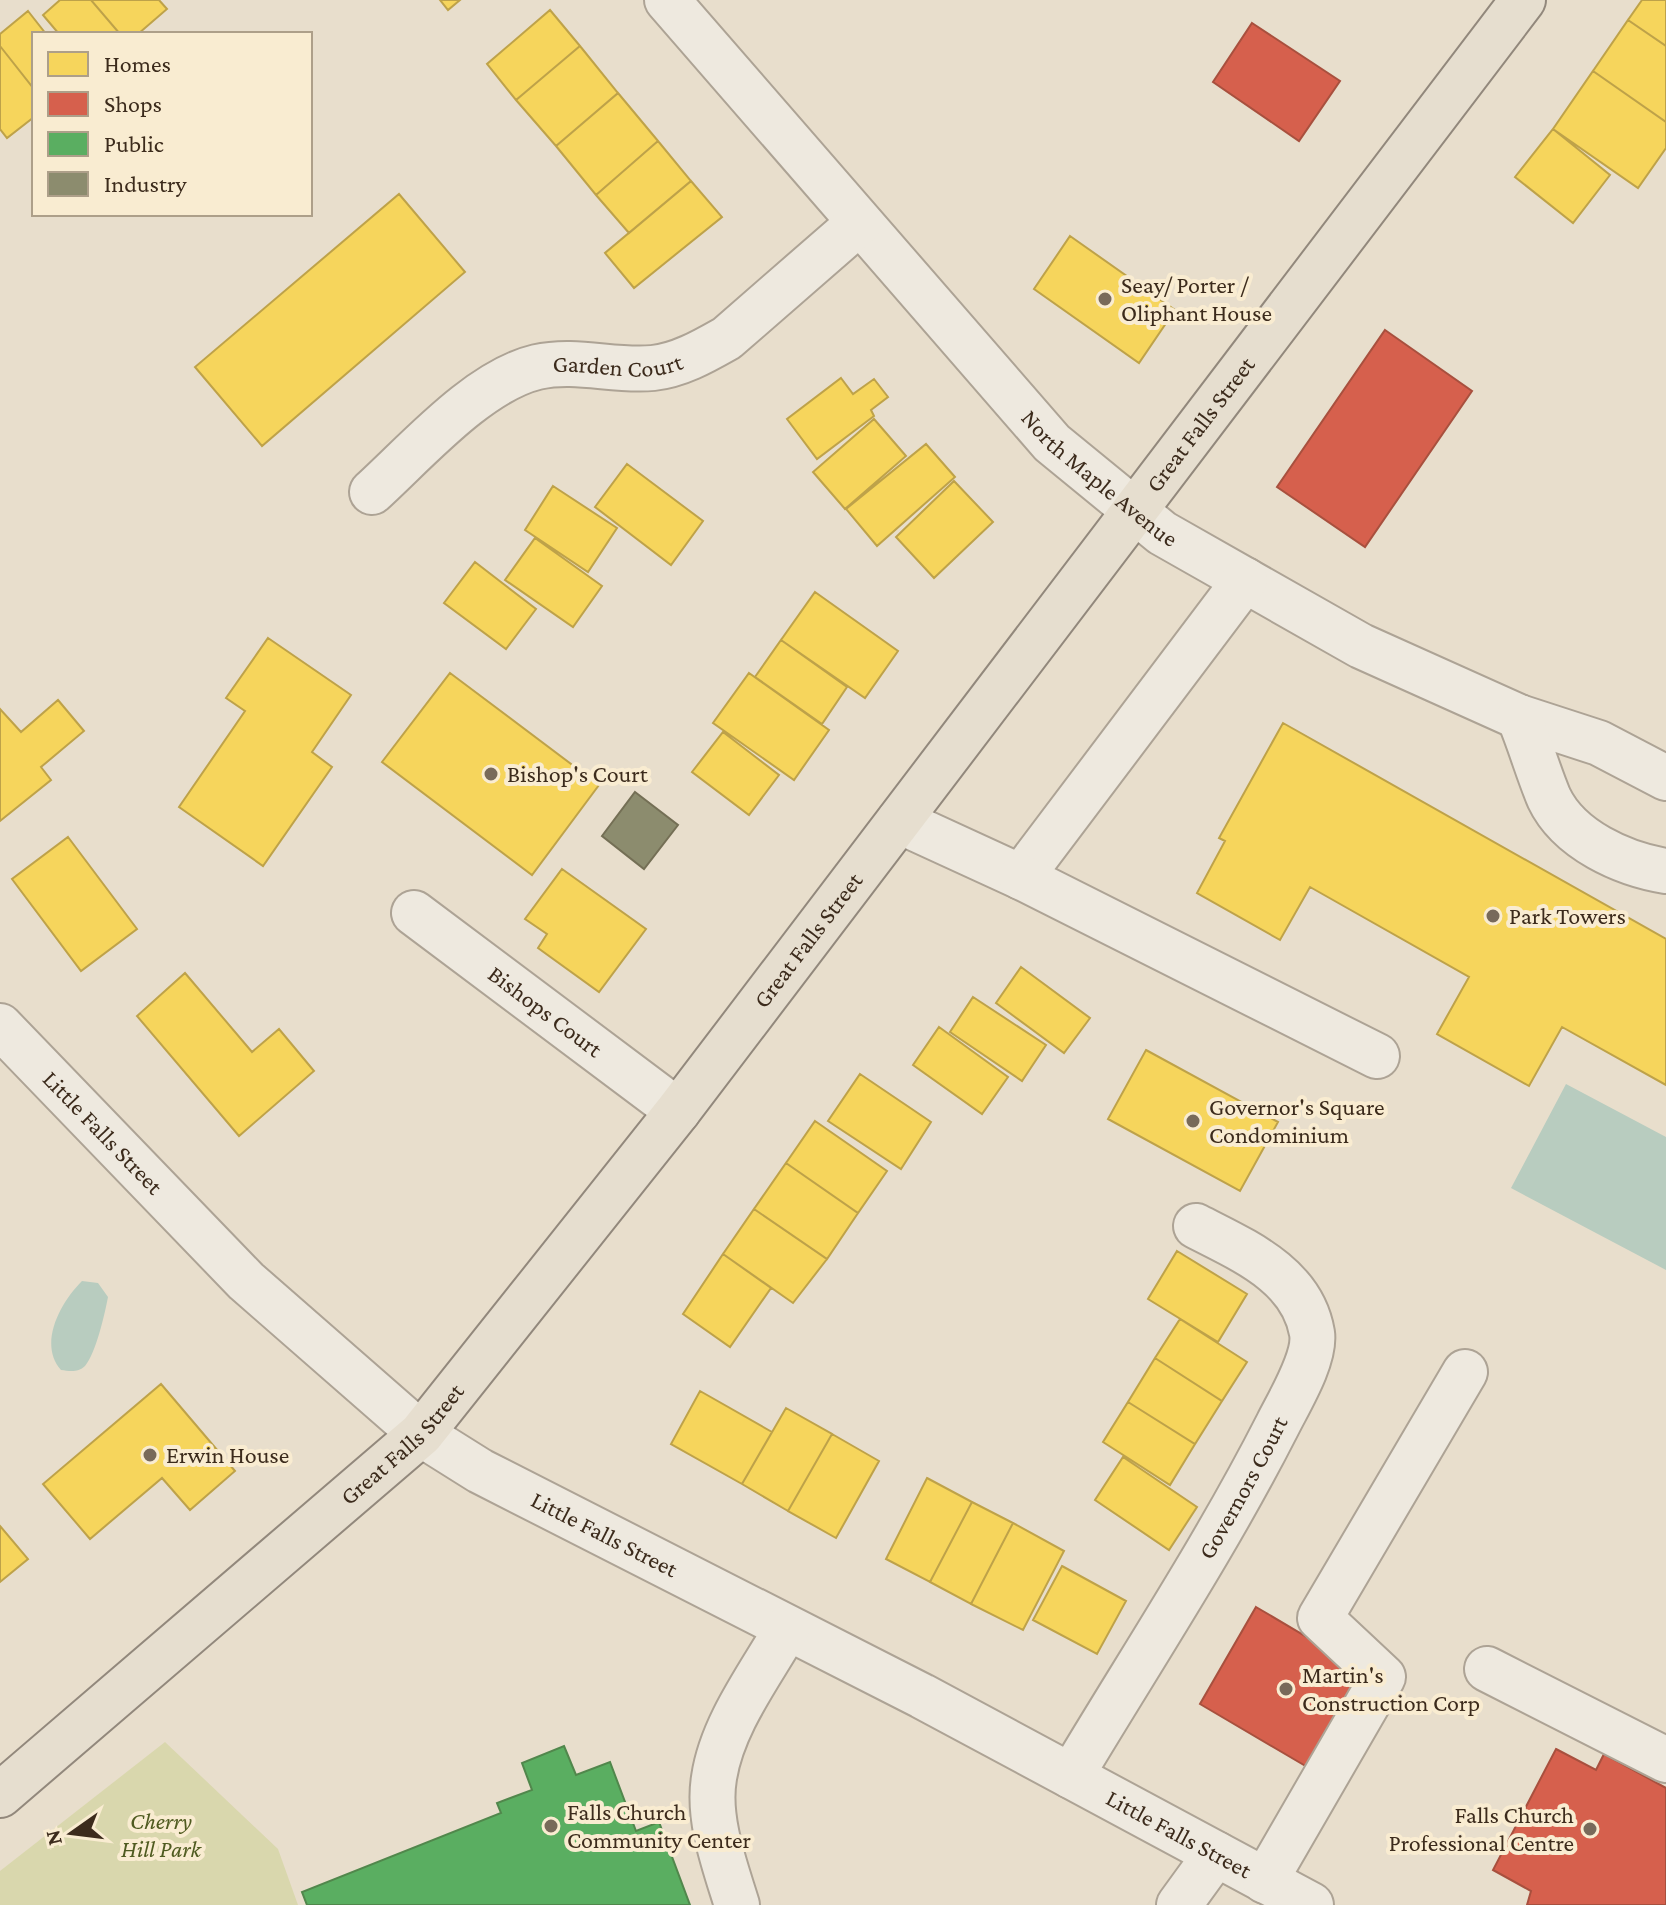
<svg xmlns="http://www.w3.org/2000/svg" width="1666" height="1905" viewBox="0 0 1666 1905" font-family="'Crimson Pro',serif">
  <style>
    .green { fill: #d9d7ad }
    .water { fill: #b8ccbf }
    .homes { fill: #f6d55c; stroke: #bea249; stroke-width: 2 }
    .shops { fill: #d6604d; stroke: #a8503e; stroke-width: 2 }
    .public { fill: #5aae61; stroke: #51874c; stroke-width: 2 }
    .industry { fill: #8c8c6e; stroke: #746f55; stroke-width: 2 }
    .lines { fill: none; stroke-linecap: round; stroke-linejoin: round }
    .minor-casing { stroke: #ada395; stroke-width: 48 }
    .major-casing { stroke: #92887c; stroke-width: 48 }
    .minor { stroke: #eee9df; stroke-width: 44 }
    .major { stroke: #e6decf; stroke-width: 44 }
    .poi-dot { fill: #786a5a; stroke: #f9ecd1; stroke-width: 3 }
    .labels { text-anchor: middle; stroke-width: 8; stroke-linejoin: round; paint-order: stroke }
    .poi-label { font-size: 24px; fill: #3c2b1c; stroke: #f9ecd1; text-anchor: start }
    .street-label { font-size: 24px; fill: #3c2b1c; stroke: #f9ecd1 }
    .park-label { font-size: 24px; font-style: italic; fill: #4f5b20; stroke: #f9ecd1 }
  </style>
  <rect width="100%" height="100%" fill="#e8decc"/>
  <path class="green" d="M 165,1742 L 278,1849 L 298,1905 L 0,1905 L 0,1871 Z"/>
  <path class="water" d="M 1566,1084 L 1666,1137 L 1666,1270 L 1511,1188 Z
    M 82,1281 L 98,1283 L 108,1297 C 105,1313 96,1353 85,1366 C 78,1373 69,1371 61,1370 C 38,1344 60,1303 82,1281 Z"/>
  <path class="homes" d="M 60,0 L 91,0 L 120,34 L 59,34 L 43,15 Z
    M 91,0 L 159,0 L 167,9 L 138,34 L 120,34 Z
    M 440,0 L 460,0 L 448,10 Z
    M 1642,0 L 1666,0 L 1666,46 L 1628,20 Z
    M 550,10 L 580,46 L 516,100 L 487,64 Z
    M 28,11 L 46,34 L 34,34 L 34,89 L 0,46 L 0,34 Z
    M 1628,20 L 1666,46 L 1666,122 L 1593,71 Z
    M 0,46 L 34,89 L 34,117 L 7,138 L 0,129 Z
    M 580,46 L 618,93 L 556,146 L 516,100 Z
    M 1593,71 L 1666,122 L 1666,148 L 1638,188 L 1553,129 Z
    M 618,93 L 658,141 L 596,195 L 556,146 Z
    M 1553,129 L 1610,175 L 1573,223 L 1515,177 Z
    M 658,141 L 691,181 L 629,233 L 596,195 Z
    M 691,181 L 722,217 L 634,288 L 605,253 Z
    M 399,194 L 465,272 L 262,446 L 195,367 Z
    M 1070,236 L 1175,310 L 1139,363 L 1034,289 Z
    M 841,378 L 853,394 L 874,379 L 888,397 L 871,410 L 874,416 L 817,459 L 787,419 Z
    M 874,419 L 906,456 L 845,509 L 813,472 Z
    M 926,444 L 955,477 L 877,546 L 846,509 Z
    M 627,464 L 703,521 L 671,565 L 595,507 Z
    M 954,481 L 993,522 L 934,578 L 896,537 Z
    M 553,486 L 617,528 L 588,572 L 525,530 Z
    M 535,538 L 602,586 L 573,627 L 505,580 Z
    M 475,562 L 536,609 L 506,649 L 444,603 Z
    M 815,592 L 898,651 L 865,698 L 781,640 Z
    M 268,638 L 351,695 L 312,752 L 332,767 L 263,866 L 179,807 L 245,711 L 226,698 Z
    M 781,640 L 847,687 L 822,724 L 755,677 Z
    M 450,673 L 599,785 L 532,875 L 382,762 Z
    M 749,673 L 829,730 L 794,780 L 713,723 Z
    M 58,700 L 84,731 L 41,767 L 51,780 L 0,821 L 0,709 L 21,732 Z
    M 1283,723 L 1666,939 L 1666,1085 L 1562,1027 L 1529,1086 L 1437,1034 L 1469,977 L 1310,887 L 1280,940 L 1197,893 L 1225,841 L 1219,838 Z
    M 723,732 L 779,775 L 749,815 L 692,772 Z
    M 68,837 L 137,929 L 81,971 L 12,879 Z
    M 562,869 L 646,929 L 599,992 L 538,948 L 547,934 L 525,919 Z
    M 1021,967 L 1090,1018 L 1064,1053 L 996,1003 Z
    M 185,973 L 252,1052 L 279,1029 L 314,1071 L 239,1136 L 137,1016 Z
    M 973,997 L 1046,1045 L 1022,1081 L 950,1032 Z
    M 939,1027 L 1008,1077 L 982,1114 L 913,1065 Z
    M 1146,1050 L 1278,1122 L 1240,1191 L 1108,1119 Z
    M 860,1074 L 931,1122 L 901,1169 L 828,1121 Z
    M 815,1121 L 887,1171 L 858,1213 L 786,1163 Z
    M 786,1163 L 858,1213 L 827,1259 L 754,1209 Z
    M 754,1209 L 827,1259 L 793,1303 L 723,1254 Z
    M 1177,1251 L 1247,1294 L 1218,1342 L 1148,1299 Z
    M 723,1254 L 771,1288 L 730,1347 L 683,1314 Z
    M 1180,1319 L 1247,1362 L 1222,1401 L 1155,1358 Z
    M 1155,1358 L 1222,1401 L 1195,1444 L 1128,1402 Z
    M 161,1384 L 235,1471 L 190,1510 L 162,1478 L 90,1539 L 43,1484 Z
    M 700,1391 L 772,1432 L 742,1484 L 671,1444 Z
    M 1128,1402 L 1195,1444 L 1170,1485 L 1103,1442 Z
    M 786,1408 L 832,1434 L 788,1511 L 742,1484 Z
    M 832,1434 L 879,1461 L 836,1538 L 788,1511 Z
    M 1123,1457 L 1197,1507 L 1169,1550 L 1095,1500 Z
    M 927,1478 L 972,1502 L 930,1582 L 886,1559 Z
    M 972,1502 L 1013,1523 L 971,1604 L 930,1582 Z
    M 1013,1523 L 1064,1551 L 1023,1630 L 971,1604 Z
    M 0,1526 L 28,1559 L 0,1582 Z
    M 1062,1566 L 1126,1601 L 1097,1654 L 1033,1620 Z"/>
  <path class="shops" d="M 1252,23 L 1340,81 L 1299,141 L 1213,82 Z
    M 1385,330 L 1472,391 L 1365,547 L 1277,487 Z
    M 1256,1607 L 1371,1675 L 1314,1771 L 1200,1704 Z
    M 1556,1749 L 1596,1770 L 1604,1754 L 1666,1788 L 1666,1905 L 1527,1905 L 1531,1891 L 1493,1870 Z"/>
  <path class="public" d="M 564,1746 L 576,1775 L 610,1762 L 636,1831 L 659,1822 L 690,1905 L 307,1905 L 302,1892 L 501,1813 L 497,1803 L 532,1790 L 522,1763 Z"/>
  <path class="industry" d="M 635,792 L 678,825 L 644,869 L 602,836 Z"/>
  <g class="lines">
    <defs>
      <g id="minor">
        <path id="s1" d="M 667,0 L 1052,443 L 1162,533 L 1361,646 L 1519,717 L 1599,743 L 1666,778"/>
        <path id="s2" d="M 372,492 C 417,451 478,381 537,367 C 577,358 614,372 653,368 C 680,365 704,351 727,338 L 859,223"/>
        <path d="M 1519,717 C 1530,743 1538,772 1549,798 C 1569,840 1623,864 1666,871"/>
        <path d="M 899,821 L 1021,877 L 1245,580"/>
        <path d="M 1021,877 L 1377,1056"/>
        <path id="s3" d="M 414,913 L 678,1111"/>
        <path id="s4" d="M 0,1026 L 246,1281 L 421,1434 L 480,1471 L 922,1696 L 1311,1905"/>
        <path d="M 1487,1669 L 1666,1760"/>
        <path id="s5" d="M 1071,1776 C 1141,1659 1216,1546 1278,1424 C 1289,1402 1316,1358 1312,1333 C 1302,1274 1242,1250 1196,1226"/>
        <path d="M 1265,1881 L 1383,1677 L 1320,1618 L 1465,1372"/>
        <path d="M 737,1905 C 725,1866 707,1819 714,1778 C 722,1724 761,1674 787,1628"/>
        <path d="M 1179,1905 L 1216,1854"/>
      </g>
      <g id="major">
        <path id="s6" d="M 0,1795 L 421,1434 L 678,1111 L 1523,0"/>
      </g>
    </defs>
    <use href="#minor" class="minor-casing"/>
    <use href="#major" class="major-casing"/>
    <use href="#minor" class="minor"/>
    <use href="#major" class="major"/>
  </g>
  <g class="poi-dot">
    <circle cx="1105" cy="299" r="8"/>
    <circle cx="491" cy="774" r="8"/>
    <circle cx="1493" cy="916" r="8"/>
    <circle cx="1193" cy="1121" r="8"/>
    <circle cx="150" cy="1455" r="8"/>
    <circle cx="1286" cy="1689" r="8"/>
    <circle cx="551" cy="1826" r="8"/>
    <circle cx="1590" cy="1829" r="8"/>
  </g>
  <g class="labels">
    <g class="poi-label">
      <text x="1121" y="293">Seay/ Porter /<tspan x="1121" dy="28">Oliphant House</tspan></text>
      <text x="507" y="782">Bishop's Court</text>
      <text x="1509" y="924">Park Towers</text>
      <text x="1209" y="1115">Governor's Square<tspan x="1209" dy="28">Condominium</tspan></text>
      <text x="166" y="1463">Erwin House</text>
      <text x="1302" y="1683">Martin's<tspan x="1302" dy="28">Construction Corp</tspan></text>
      <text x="567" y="1820">Falls Church<tspan x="567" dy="28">Community Center</tspan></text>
      <text x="1574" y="1823" text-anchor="end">Falls Church<tspan x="1574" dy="28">Professional Centre</tspan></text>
    </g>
    <g class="street-label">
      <text dy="8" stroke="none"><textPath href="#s2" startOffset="290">Garden Court</textPath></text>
      <text dy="8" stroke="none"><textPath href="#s6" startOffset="1830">Great Falls Street</textPath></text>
      <text dy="8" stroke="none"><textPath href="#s1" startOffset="646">North Maple Avenue</textPath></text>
      <text dy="8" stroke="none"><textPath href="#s6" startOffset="1182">Great Falls Street</textPath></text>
      <text dy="8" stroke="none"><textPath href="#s3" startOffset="164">Bishops Court</textPath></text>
      <text dy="8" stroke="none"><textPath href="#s4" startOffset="148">Little Falls Street</textPath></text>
      <text dy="8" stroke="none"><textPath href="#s6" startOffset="534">Great Falls Street</textPath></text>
      <text dy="8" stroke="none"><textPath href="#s5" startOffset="336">Governors Court</textPath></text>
      <text dy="8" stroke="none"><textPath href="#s4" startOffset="796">Little Falls Street</textPath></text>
      <text dy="8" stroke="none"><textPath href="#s4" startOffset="1444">Little Falls Street</textPath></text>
    </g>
    <g class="park-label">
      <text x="161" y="1829">Cherry<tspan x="161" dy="28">Hill Park</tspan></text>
    </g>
  </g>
  <rect x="32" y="32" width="280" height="184" fill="#f9ecd1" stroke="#ad9f89" stroke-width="2"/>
  <rect x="48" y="52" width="40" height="24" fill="#f6d55c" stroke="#ad9f89" stroke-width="2"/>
  <text x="104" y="72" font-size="24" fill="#3c2b1c">Homes</text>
  <rect x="48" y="92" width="40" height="24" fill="#d6604d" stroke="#ad9f89" stroke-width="2"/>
  <text x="104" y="112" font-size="24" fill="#3c2b1c">Shops</text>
  <rect x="48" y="132" width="40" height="24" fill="#5aae61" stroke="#ad9f89" stroke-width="2"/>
  <text x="104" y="152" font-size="24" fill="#3c2b1c">Public</text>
  <rect x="48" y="172" width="40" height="24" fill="#8c8c6e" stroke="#ad9f89" stroke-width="2"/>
  <text x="104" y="192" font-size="24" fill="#3c2b1c">Industry</text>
  <g transform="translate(72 1833) rotate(256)" stroke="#f9ecd1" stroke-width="6" paint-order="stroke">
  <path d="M0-6L14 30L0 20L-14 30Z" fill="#3c2b1c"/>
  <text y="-12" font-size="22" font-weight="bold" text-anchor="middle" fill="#3c2b1c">N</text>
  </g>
</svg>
